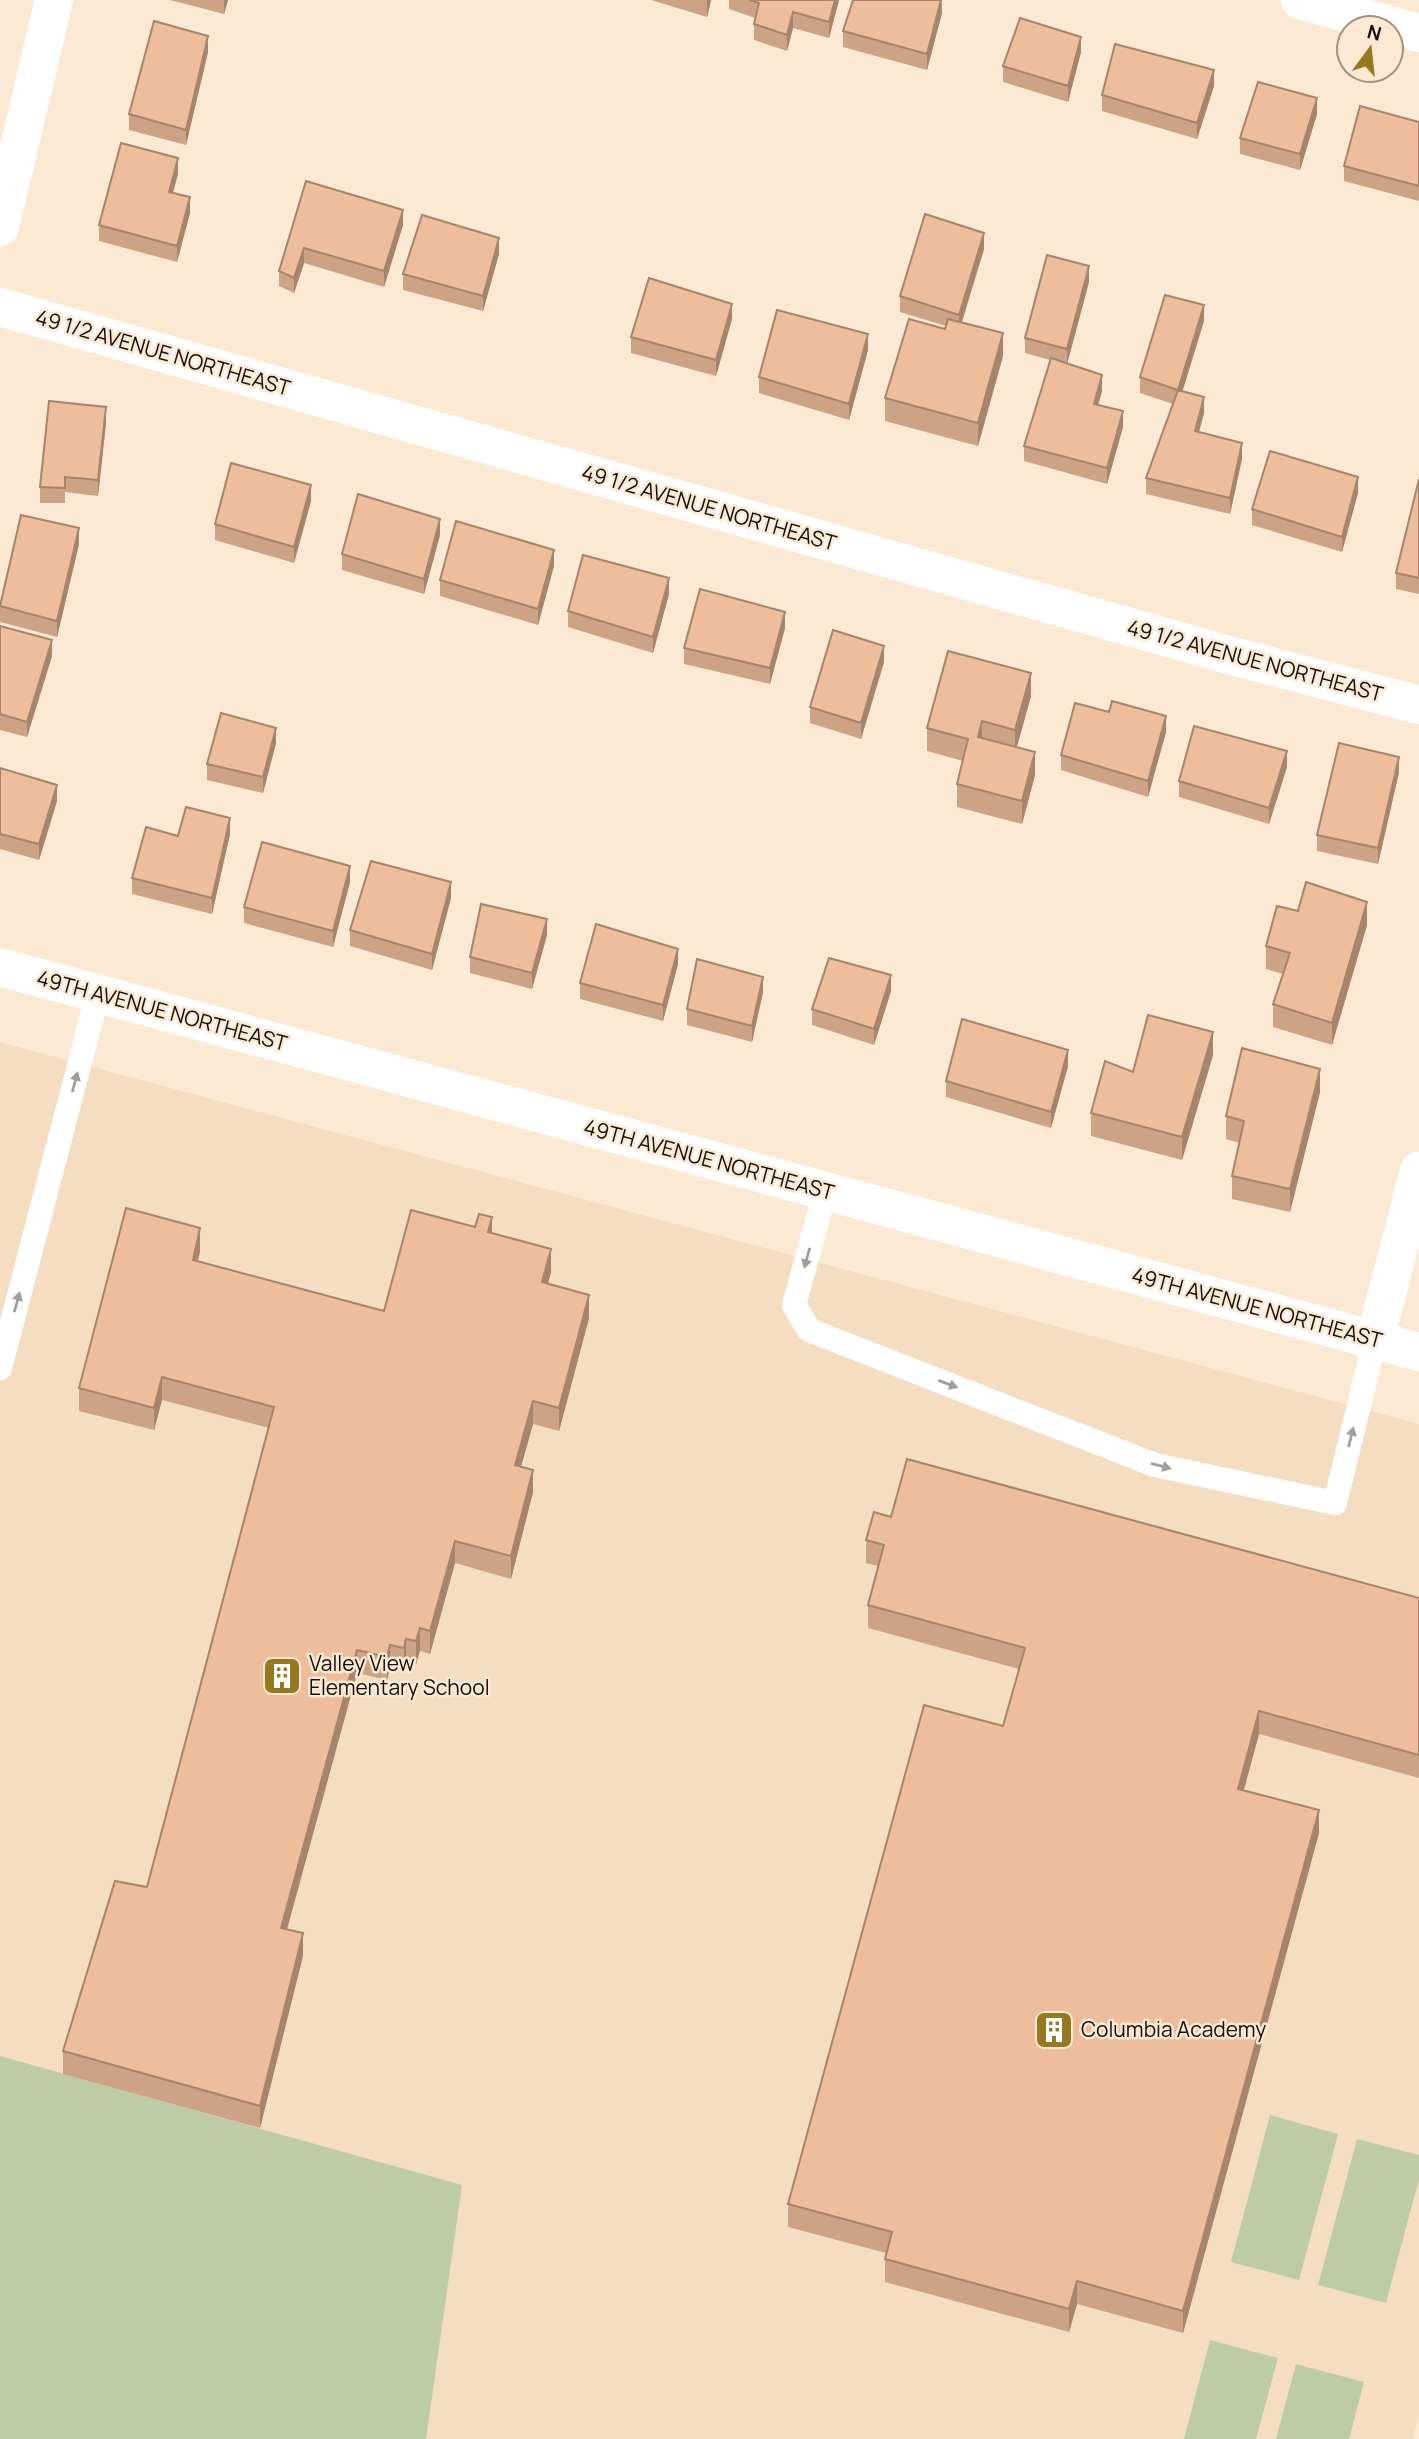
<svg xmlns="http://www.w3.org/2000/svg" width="1419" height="2439" viewBox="0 0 1419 2439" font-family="Manrope,sans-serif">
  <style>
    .built { fill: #f4ddc1 }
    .green { fill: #bdcca6 }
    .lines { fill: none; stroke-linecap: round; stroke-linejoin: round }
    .service { stroke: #fff; stroke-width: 24 }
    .minor { stroke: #fff; stroke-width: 38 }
    .tertiary { stroke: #fff; stroke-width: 38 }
    .wall { fill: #cda385 }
    .shaded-wall { fill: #a7846c }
    .building { fill: #eebd9b; stroke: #a7846c; stroke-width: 2 }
    .oneway { fill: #a19f9c }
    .labels { text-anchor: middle; stroke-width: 5; stroke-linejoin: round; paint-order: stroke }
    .street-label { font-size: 21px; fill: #150f08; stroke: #fce9d4 }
    .poi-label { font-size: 21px; fill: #150f08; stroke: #fce9d4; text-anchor: start }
  </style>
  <rect width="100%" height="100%" fill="#fce9d4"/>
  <path class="built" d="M 0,1042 L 1419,1424 L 1419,2414 L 1413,2439 L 0,2439 Z"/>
  <path class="green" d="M 0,2056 L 462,2185 L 426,2439 L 0,2439 Z
    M 1270,2115 L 1338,2134 L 1299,2280 L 1231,2262 Z
    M 1357,2139 L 1419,2155 L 1419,2179 L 1386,2303 L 1318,2285 Z
    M 1210,2340 L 1278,2358 L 1256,2439 L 1184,2439 Z
    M 1296,2364 L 1364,2382 L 1349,2439 L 1276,2439 Z"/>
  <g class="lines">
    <path class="service" d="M 825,1192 L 794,1305 L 809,1330 L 1155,1465 L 1335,1503 L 1375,1340
      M 0,1368 L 98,993"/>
    <path class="minor" d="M 1300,0 L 1419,33
      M 0,227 L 54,0
      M 0,307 L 1232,656 L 1419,705
      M 1375,1340 L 1419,1171"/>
    <path class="tertiary" d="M 0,967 L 1419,1352"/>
  </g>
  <path class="wall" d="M 170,0 L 228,0 L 224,14 Z
    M 651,0 L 711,0 L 707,17 Z
    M 729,0 L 839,0 L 829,38 L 793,28 L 787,51 L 754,40 L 754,24 L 755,18 L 729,9 Z
    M 942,0 L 942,13 L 927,70 L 843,47 L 843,31 Z
    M 208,52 L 186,145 L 129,130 L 129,114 Z
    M 1081,52 L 1068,102 L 1003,82 L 1003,66 Z
    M 1214,86 L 1197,139 L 1102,111 L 1102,95 Z
    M 1317,114 L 1300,170 L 1240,154 L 1240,138 Z
    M 1419,122 L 1419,201 L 1344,181 L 1344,166 Z
    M 178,174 L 173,193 L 190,213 L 177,262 L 99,241 L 99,225 Z
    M 306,181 L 403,225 L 384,287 L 304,263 L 294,293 L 279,286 L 279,271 Z
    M 984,249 L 962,322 L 1003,356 L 978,446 L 885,421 L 885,398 L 945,329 L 946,326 L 900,312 L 900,296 Z
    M 499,254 L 483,311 L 403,290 L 403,274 Z
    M 1089,282 L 1067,364 L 1102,391 L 1098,405 L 1123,427 L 1107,484 L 1024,461 L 1024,446 L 1050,360 L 1025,353 L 1025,338 Z
    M 732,319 L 716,376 L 631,353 L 631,337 Z
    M 1204,321 L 1182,391 L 1204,413 L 1199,432 L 1242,459 L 1230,514 L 1146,494 L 1146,478 L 1173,404 L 1140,393 L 1140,377 Z
    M 868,350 L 849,420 L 759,393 L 759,377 Z
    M 106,423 L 98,496 L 65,492 L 65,503 L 40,503 L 40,487 Z
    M 1419,479 L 1419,594 L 1396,589 L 1396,573 Z
    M 1358,493 L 1342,552 L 1252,525 L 1252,509 Z
    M 311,501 L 294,563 L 215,540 L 215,524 Z
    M 440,535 L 424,594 L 342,570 L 342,554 Z
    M 79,544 L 57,637 L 0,622 L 0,604 Z
    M 554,566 L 538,625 L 440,596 L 440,580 Z
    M 669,594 L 653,653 L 568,627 L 568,611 Z
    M 0,626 L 52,656 L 27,737 L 0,730 Z
    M 785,628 L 770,684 L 684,664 L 684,648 Z
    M 884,662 L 861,739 L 810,723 L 810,707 Z
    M 1031,696 L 1017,747 L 1035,775 L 1022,824 L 957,807 L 957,784 L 963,761 L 927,751 L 927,728 Z
    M 1109,712 L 1166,732 L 1148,797 L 1061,770 L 1061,755 Z
    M 276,743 L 263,793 L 207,780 L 207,764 Z
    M 1287,767 L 1269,824 L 1179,797 L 1179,781 Z
    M 0,768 L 57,801 L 39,860 L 0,849 Z
    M 1399,772 L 1378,864 L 1317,851 L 1317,835 Z
    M 230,834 L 212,914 L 132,894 L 132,878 L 178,836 Z
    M 350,882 L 333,947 L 244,923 L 244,907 Z
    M 451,898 L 432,970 L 350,946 L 350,930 Z
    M 1298,911 L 1367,925 L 1332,1045 L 1273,1027 L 1273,1004 L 1283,974 L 1266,969 L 1266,946 Z
    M 547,935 L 532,989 L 470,973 L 470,957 Z
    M 678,964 L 663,1021 L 580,999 L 580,983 Z
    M 891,991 L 874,1045 L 812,1025 L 812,1009 Z
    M 763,992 L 752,1042 L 687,1025 L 687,1009 Z
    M 1213,1055 L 1182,1160 L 1091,1136 L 1091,1113 Z
    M 1068,1066 L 1051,1128 L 946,1097 L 946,1081 Z
    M 1320,1092 L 1290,1212 L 1232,1199 L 1232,1176 L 1240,1143 L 1226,1139 L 1226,1116 Z
    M 492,1233 L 551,1272 L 548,1284 L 589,1318 L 559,1431 L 533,1424 L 521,1466 L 533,1492 L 511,1579 L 455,1563 L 430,1654 L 420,1651 L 416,1664 L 406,1662 L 404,1671 L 390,1668 L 387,1680 L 357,1673 L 287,1929 L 303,1956 L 260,2128 L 63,2074 L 63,2051 L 147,1887 L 269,1428 L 162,1400 L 154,1430 L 79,1411 L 79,1388 L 200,1251 L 198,1261 L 384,1311 Z
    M 891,1517 L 1419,1598 L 1419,1778 L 1259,1734 L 1244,1790 L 1319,1833 L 1183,2333 L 1077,2304 L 1069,2332 L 885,2282 L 885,2259 L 886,2253 L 788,2227 L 788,2204 L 1003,1726 L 1019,1669 L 868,1628 L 868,1605 L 878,1566 L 866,1563 L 866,1540 Z"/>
  <path class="shaded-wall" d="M 224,0 L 228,0 L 224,14 Z
    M 707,0 L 711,0 L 707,17 Z
    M 835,0 L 839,0 L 829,38 L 829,22 Z
    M 941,0 L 942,13 L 927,70 L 927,54 Z
    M 793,12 L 793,28 L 787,51 L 787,35 Z
    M 208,36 L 208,52 L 186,145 L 186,130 Z
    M 1081,37 L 1081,52 L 1068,102 L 1068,86 Z
    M 1214,70 L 1214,86 L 1197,139 L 1197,123 Z
    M 1317,98 L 1317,114 L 1300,170 L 1300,154 Z
    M 178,158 L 178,174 L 169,207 L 169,192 Z
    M 190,197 L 190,213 L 177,262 L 177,246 Z
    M 403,210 L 403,225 L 384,287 L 384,271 Z
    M 984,233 L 984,249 L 959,331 L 959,315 Z
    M 499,238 L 499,254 L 483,311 L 483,296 Z
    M 304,248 L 304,263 L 294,293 L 294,278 Z
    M 1089,266 L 1089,282 L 1067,364 L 1067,349 Z
    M 732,304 L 732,319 L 716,376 L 716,360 Z
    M 1204,305 L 1204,321 L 1178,406 L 1178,390 Z
    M 1003,333 L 1003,356 L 978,446 L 978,423 Z
    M 868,334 L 868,350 L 849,420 L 849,404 Z
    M 1102,375 L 1102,391 L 1094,419 L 1094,404 Z
    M 1204,397 L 1204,413 L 1195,446 L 1195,431 Z
    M 106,407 L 106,423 L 98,496 L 98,480 Z
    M 1123,411 L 1123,427 L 1107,484 L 1107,468 Z
    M 1242,443 L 1242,459 L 1230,514 L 1230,498 Z
    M 1358,477 L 1358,493 L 1342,552 L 1342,537 Z
    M 311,485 L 311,501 L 294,563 L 294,547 Z
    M 440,519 L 440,535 L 424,594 L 424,579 Z
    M 79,528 L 79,544 L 57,637 L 57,621 Z
    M 554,550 L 554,566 L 538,625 L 538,609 Z
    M 669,578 L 669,594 L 653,653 L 653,637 Z
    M 785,612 L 785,628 L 770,684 L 770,668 Z
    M 52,640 L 52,656 L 27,737 L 27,722 Z
    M 884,646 L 884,662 L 861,739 L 861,723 Z
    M 1031,673 L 1031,696 L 1015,753 L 1015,730 Z
    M 1166,716 L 1166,732 L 1148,797 L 1148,781 Z
    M 982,721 L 982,744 L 978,737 Z
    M 276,728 L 276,743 L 263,793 L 263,777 Z
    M 1287,751 L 1287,767 L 1269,824 L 1269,808 Z
    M 1035,752 L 1035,775 L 1022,824 L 1022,801 Z
    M 1399,757 L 1399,772 L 1378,864 L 1378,848 Z
    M 57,785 L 57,801 L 39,860 L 39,844 Z
    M 230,818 L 230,834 L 212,914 L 212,898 Z
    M 350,866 L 350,882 L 333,947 L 333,931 Z
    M 451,882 L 451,898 L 432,970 L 432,954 Z
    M 1367,902 L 1367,925 L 1332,1045 L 1332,1023 Z
    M 547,919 L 547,935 L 532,989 L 532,973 Z
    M 678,949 L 678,964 L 663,1021 L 663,1005 Z
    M 891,975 L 891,991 L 874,1045 L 874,1029 Z
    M 763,977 L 763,992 L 752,1042 L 752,1026 Z
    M 1213,1032 L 1213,1055 L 1182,1160 L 1182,1137 Z
    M 1068,1050 L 1068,1066 L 1051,1128 L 1051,1112 Z
    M 1320,1069 L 1320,1092 L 1290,1212 L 1290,1189 Z
    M 492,1217 L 492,1240 L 488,1232 Z
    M 200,1228 L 200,1251 L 193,1283 L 193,1260 Z
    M 551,1249 L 551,1272 L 542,1305 L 542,1282 Z
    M 589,1295 L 589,1318 L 559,1431 L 559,1408 Z
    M 162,1377 L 162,1400 L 154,1430 L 154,1408 Z
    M 533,1401 L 533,1424 L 515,1488 L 515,1465 Z
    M 533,1470 L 533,1492 L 511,1579 L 511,1556 Z
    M 455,1541 L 455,1563 L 430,1654 L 430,1631 Z
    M 420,1628 L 420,1651 L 416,1664 L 416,1641 Z
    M 406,1639 L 406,1662 L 404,1671 L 404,1648 Z
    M 390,1645 L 390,1668 L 387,1680 L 387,1657 Z
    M 357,1650 L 357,1673 L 281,1951 L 281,1928 Z
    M 1259,1711 L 1259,1734 L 1238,1811 L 1238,1789 Z
    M 1319,1810 L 1319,1833 L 1183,2333 L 1183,2311 Z
    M 303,1933 L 303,1956 L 260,2128 L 260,2106 Z
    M 1077,2281 L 1077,2304 L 1069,2332 L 1069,2309 Z"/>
  <path class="building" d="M 750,0 L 835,0 L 829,22 L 793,12 L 787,35 L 754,24 L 759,3 Z
    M 853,0 L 941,0 L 927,54 L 843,31 Z
    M 1020,18 L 1081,37 L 1068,86 L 1003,66 Z
    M 154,21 L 208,36 L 186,130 L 129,114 Z
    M 1115,44 L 1214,70 L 1197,123 L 1102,95 Z
    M 1258,82 L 1317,98 L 1300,154 L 1240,138 Z
    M 1360,106 L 1419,122 L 1419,186 L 1344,166 Z
    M 121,143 L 178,158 L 169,192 L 190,197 L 177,246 L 99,225 Z
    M 306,181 L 403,210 L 384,271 L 304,248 L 294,278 L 279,271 Z
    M 925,214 L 984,233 L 959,315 L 900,296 Z
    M 422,215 L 499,238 L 483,296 L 403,274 Z
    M 1047,255 L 1089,266 L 1067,349 L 1025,338 Z
    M 649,278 L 732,304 L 716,360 L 631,337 Z
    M 1165,295 L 1204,305 L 1178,390 L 1204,397 L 1195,431 L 1242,443 L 1230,498 L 1146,478 L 1178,390 L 1140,377 Z
    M 777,310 L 868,334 L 849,404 L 759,377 Z
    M 909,319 L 945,329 L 948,319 L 1003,333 L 978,423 L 885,398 Z
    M 1051,358 L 1102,375 L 1094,404 L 1123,411 L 1107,468 L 1024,446 Z
    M 49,401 L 106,407 L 98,480 L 65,477 L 65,488 L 40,487 Z
    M 1270,451 L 1358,477 L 1342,537 L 1252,509 Z
    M 231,463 L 311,485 L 294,547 L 215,524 Z
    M 1419,479 L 1419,578 L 1396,573 Z
    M 358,494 L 440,519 L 424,579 L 342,554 Z
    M 21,515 L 79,528 L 57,621 L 0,606 Z
    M 456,521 L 554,550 L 538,609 L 440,580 Z
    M 583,555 L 669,578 L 653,637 L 568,611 Z
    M 700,589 L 785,612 L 770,668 L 684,648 Z
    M 0,626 L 52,640 L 27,722 L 0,714 Z
    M 833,630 L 884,646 L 861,723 L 810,707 Z
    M 948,651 L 1031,673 L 1015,730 L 982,721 L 978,737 L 1035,752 L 1022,801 L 957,784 L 968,739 L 927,728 Z
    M 1112,701 L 1166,716 L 1148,781 L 1061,755 L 1075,703 L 1109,712 Z
    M 221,713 L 276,728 L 263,777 L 207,764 Z
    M 1194,726 L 1287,751 L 1269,808 L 1179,781 Z
    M 1339,743 L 1399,757 L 1378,848 L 1317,835 Z
    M 0,768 L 57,785 L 39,844 L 0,834 Z
    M 186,807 L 230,818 L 212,898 L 132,878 L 146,827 L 178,836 Z
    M 262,842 L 350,866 L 333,931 L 244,907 Z
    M 371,861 L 451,882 L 432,954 L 350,930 Z
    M 1306,882 L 1367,902 L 1332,1023 L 1273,1004 L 1290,953 L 1266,946 L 1277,906 L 1298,911 Z
    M 481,904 L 547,919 L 532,973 L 470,957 Z
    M 596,924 L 678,949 L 663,1005 L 580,983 Z
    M 829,958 L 891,975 L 874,1029 L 812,1009 Z
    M 697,959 L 763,977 L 752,1026 L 687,1009 Z
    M 1148,1015 L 1213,1032 L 1182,1137 L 1091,1113 L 1105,1061 L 1133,1072 Z
    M 962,1019 L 1068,1050 L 1051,1112 L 946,1081 Z
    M 1242,1048 L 1320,1069 L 1290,1189 L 1232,1176 L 1244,1121 L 1226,1116 Z
    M 126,1208 L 200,1228 L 193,1260 L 384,1311 L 411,1210 L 475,1227 L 479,1214 L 492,1217 L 488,1232 L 551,1249 L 542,1282 L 589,1295 L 559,1408 L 533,1401 L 515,1465 L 533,1470 L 511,1556 L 455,1541 L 430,1631 L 420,1628 L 416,1641 L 406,1639 L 404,1648 L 390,1645 L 387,1657 L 357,1650 L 281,1928 L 303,1933 L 260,2106 L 63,2051 L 115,1881 L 147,1887 L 274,1407 L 162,1377 L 154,1408 L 79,1388 Z
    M 907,1459 L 1419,1598 L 1419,1755 L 1259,1711 L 1238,1789 L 1319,1810 L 1183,2311 L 1077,2281 L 1069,2309 L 885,2259 L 892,2232 L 788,2204 L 924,1705 L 1003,1726 L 1025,1648 L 868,1605 L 884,1545 L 866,1540 L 874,1512 L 891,1517 Z"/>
  <defs><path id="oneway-solid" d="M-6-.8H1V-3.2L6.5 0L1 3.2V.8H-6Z" transform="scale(1.75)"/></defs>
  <g class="oneway">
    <use href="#oneway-solid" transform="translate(75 1082) rotate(-75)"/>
    <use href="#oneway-solid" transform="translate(807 1258) rotate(105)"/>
    <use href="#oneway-solid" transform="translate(17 1302) rotate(-75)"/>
    <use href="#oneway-solid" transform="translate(948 1384) rotate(21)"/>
    <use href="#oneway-solid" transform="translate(1351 1437) rotate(-76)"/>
    <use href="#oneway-solid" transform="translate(1161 1466) rotate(15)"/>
  </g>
  <defs>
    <symbol id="building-square" viewBox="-11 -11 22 22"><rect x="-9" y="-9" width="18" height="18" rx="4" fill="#95781f" stroke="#fce9d4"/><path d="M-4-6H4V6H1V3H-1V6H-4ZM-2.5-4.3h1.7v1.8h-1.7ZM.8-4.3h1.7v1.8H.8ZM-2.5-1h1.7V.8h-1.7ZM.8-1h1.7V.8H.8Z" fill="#fff"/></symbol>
  </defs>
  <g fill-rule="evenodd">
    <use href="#building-square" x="260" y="1654" width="44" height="44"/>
    <use href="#building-square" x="1032" y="2008" width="44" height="44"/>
  </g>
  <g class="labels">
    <g class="street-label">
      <text transform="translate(163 353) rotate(16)" y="7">49 1/2 AVENUE NORTHEAST</text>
      <text transform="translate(709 508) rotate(16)" y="7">49 1/2 AVENUE NORTHEAST</text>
      <text transform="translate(1255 661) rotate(15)" y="7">49 1/2 AVENUE NORTHEAST</text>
      <text transform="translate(162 1011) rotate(15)" y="7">49TH AVENUE NORTHEAST</text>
      <text transform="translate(709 1160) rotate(15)" y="7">49TH AVENUE NORTHEAST</text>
      <text transform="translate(1257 1308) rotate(15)" y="7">49TH AVENUE NORTHEAST</text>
    </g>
    <g class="poi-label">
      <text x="309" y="1671">Valley View<tspan x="309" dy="24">Elementary School</tspan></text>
      <text x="1081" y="2037">Columbia Academy</text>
    </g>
  </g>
  <g transform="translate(1370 49) rotate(15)"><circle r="33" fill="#fce9d4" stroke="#a09282" stroke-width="2"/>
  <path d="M0-5L12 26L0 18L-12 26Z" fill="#95781f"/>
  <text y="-10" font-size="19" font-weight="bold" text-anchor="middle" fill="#150f08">N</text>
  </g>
</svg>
